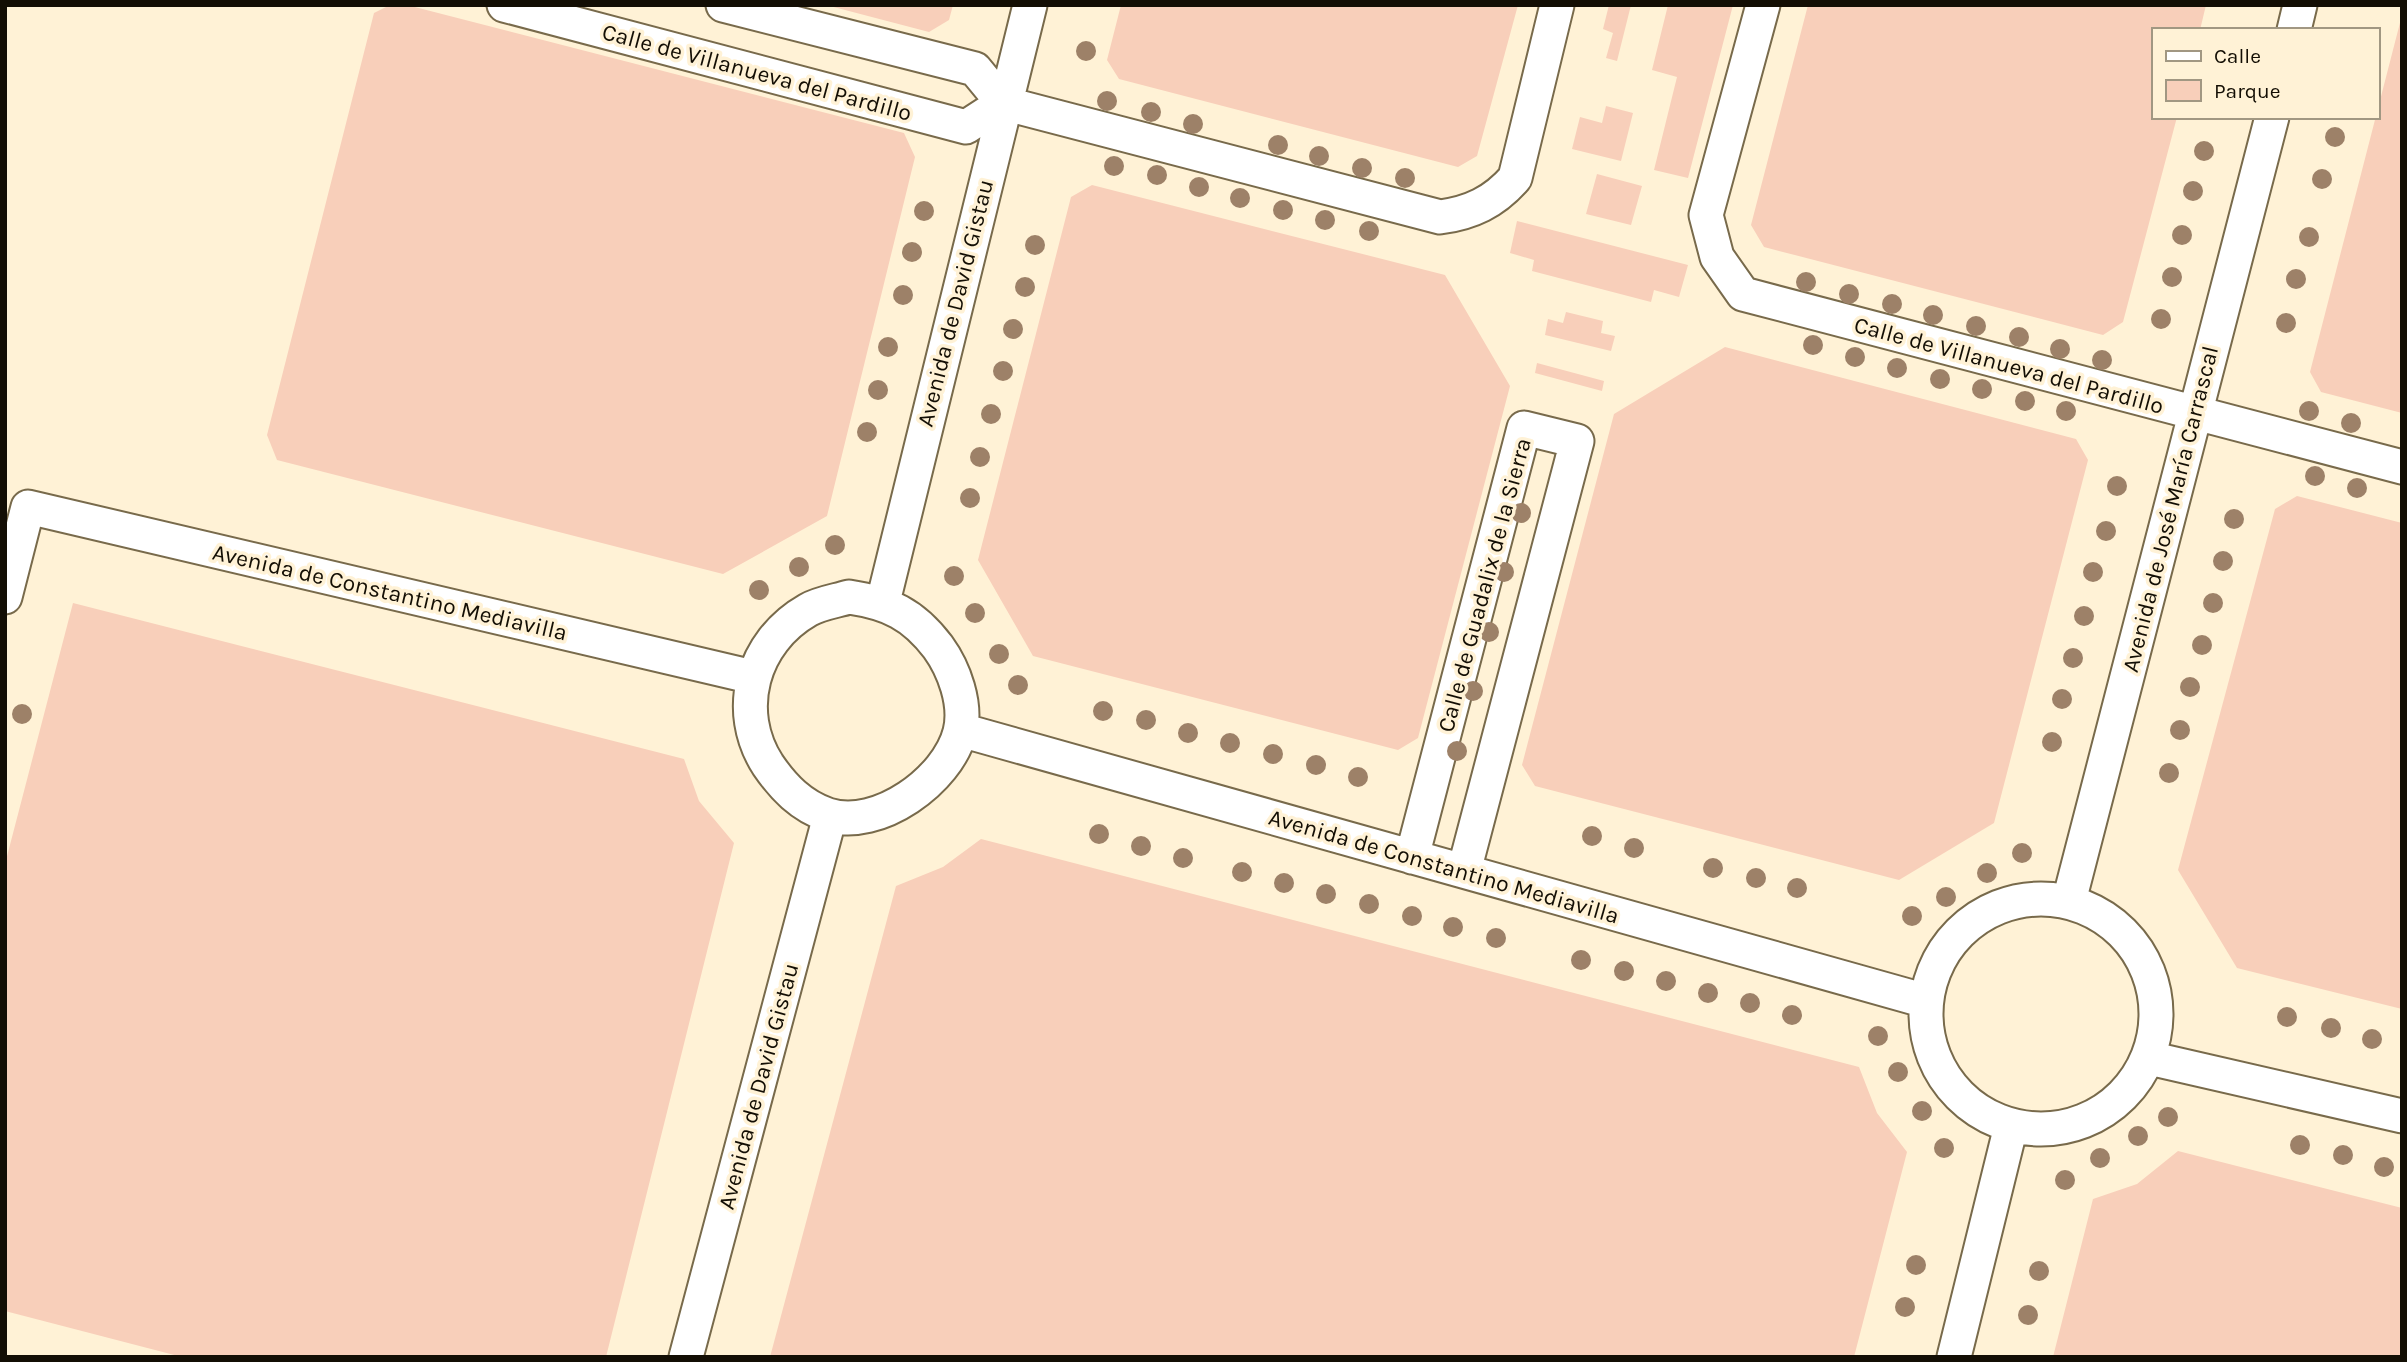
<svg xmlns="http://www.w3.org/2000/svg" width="2407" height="1362" viewBox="0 0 2407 1362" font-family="Karla,sans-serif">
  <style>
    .green { fill: #f8cfba }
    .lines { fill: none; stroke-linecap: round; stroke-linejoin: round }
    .street-casing { stroke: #786a4b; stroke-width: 37 }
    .street { stroke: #fff; stroke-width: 33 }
    .tree { fill: #9d8168 }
    .labels { text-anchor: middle; stroke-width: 7; stroke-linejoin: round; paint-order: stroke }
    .street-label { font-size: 23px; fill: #130e04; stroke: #fff2d6 }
  </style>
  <rect width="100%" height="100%" fill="#fff2d6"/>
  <path class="green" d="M 390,5 L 407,5 L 904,133 L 915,157 L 827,516 L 723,574 L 277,460 L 267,435 L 374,13 Z
    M 826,5 L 953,5 L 949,20 L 929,32 Z
    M 1121,5 L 1518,5 L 1477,156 L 1458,167 L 1119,79 L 1107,60 Z
    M 1609,5 L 1631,5 L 1617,61 L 1606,58 L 1613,33 L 1603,29 Z
    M 1668,5 L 1733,5 L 1688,178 L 1654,170 L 1677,77 L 1652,70 Z
    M 1808,5 L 2206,5 L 2200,30 L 2153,30 L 2153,117 L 2177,117 L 2123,322 L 2103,335 L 1764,247 L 1751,225 Z
    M 2402,15 L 2402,413 L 2321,392 L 2310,372 Z
    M 1606,106 L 1633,113 L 1621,161 L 1572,149 L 1580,117 L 1602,123 Z
    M 1597,174 L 1642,186 L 1631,225 L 1586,214 Z
    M 1092,185 L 1445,275 L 1510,386 L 1418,738 L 1398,750 L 1033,656 L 978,560 L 1071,197 Z
    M 1517,221 L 1688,265 L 1679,297 L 1654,290 L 1651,302 L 1532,271 L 1534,260 L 1510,253 Z
    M 1566,312 L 1603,321 L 1601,333 L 1615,336 L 1611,351 L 1545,335 L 1548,319 L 1563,323 Z
    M 1725,347 L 2076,439 L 2088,460 L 1994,823 L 1899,880 L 1535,786 L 1522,765 L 1614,414 Z
    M 1537,363 L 1604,381 L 1602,391 L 1535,373 Z
    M 2297,496 L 2402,523 L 2402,1009 L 2237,968 L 2178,870 L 2275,509 Z
    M 73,603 L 684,759 L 699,801 L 734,843 L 606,1357 L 182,1357 L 5,1311 L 5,864 Z
    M 981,839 L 1859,1067 L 1877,1113 L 1907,1152 L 1854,1357 L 770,1357 L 896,886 L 943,867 Z
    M 2178,1151 L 2402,1208 L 2402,1357 L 2053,1357 L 2093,1199 L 2137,1184 Z"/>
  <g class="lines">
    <defs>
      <path id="street" d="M 504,5 L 966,127 L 1003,103
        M 723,5 L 975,69 L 1003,103 L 1440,217 C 1471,213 1494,202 1515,178 L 1557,5
        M 1763,5 L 1706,215 L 1717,257 L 1743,294 L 2402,467
        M 2294,30 L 2300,5
        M 5,597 L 28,507 L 753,677
        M 849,597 C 889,603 913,614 938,647 C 954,669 967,704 960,732 C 948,780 878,831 828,815 C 801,806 783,787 768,765 C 733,711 752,642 808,610 C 820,603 836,601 849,597 Z
        M 883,602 L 1030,5
        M 961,730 L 1926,1001
        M 1412,857 L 1524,428 L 1577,441 L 1464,871
        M1926 1014a115 115 0 1 1 230 0a115 115 0 1 1-230 0Z
        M 2069,901 L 2272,117
        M 2149,1058 L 2402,1116
        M 686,1357 L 830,816
        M 1954,1357 L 2011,1126"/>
    </defs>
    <use href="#street" class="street-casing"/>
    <use href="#street" class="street"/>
  </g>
  <g class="tree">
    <circle cx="1086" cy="51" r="10"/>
    <circle cx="1107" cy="101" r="10"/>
    <circle cx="1151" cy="112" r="10"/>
    <circle cx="1193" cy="124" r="10"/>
    <circle cx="2335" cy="137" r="10"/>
    <circle cx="1278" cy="145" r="10"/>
    <circle cx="2204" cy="151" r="10"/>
    <circle cx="1319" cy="156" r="10"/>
    <circle cx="1114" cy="166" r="10"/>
    <circle cx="1362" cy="168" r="10"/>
    <circle cx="1157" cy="175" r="10"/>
    <circle cx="1405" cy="178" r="10"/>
    <circle cx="2322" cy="179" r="10"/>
    <circle cx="1199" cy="187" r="10"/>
    <circle cx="2193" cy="191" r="10"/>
    <circle cx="1240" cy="198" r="10"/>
    <circle cx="1283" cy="210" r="10"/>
    <circle cx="924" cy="211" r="10"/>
    <circle cx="1325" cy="220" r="10"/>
    <circle cx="1369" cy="231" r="10"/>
    <circle cx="2182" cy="235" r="10"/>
    <circle cx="2309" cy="237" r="10"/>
    <circle cx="1035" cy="245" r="10"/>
    <circle cx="912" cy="252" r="10"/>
    <circle cx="2172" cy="277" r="10"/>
    <circle cx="2296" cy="279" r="10"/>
    <circle cx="1806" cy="282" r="10"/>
    <circle cx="1025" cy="287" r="10"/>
    <circle cx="1849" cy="294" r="10"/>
    <circle cx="903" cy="295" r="10"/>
    <circle cx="1892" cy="304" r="10"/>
    <circle cx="1933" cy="315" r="10"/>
    <circle cx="2161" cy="319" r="10"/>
    <circle cx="2286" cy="323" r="10"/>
    <circle cx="1976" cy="326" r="10"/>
    <circle cx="1013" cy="329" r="10"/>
    <circle cx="2019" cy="337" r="10"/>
    <circle cx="1813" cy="345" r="10"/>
    <circle cx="888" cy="347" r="10"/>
    <circle cx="2060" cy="349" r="10"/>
    <circle cx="1855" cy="357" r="10"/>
    <circle cx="2102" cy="360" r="10"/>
    <circle cx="1897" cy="368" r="10"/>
    <circle cx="1003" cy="371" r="10"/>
    <circle cx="1940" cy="379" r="10"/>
    <circle cx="1982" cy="389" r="10"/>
    <circle cx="878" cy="390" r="10"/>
    <circle cx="2025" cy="401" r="10"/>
    <circle cx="2066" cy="411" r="10"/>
    <circle cx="2309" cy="411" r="10"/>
    <circle cx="991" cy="414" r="10"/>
    <circle cx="2351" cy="423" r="10"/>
    <circle cx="867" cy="432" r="10"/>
    <circle cx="980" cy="457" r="10"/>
    <circle cx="2315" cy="476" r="10"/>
    <circle cx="2117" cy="486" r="10"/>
    <circle cx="2357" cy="488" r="10"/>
    <circle cx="970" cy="498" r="10"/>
    <circle cx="1521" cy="513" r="10"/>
    <circle cx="2234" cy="519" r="10"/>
    <circle cx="2106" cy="531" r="10"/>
    <circle cx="835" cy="545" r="10"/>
    <circle cx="2223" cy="561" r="10"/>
    <circle cx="799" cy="567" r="10"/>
    <circle cx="1504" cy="572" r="10"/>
    <circle cx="2093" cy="572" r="10"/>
    <circle cx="954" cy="576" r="10"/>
    <circle cx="759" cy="590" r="10"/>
    <circle cx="2213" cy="603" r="10"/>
    <circle cx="975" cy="613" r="10"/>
    <circle cx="2084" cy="616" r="10"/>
    <circle cx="1489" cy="632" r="10"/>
    <circle cx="2202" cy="645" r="10"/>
    <circle cx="999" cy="654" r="10"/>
    <circle cx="2073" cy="658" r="10"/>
    <circle cx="1018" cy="685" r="10"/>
    <circle cx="2190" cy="687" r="10"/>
    <circle cx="1473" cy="691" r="10"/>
    <circle cx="2062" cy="699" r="10"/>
    <circle cx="1103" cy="711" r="10"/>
    <circle cx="22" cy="714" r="10"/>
    <circle cx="1146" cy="720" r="10"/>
    <circle cx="2180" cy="730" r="10"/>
    <circle cx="1188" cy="733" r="10"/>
    <circle cx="2052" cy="742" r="10"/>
    <circle cx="1230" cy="743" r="10"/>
    <circle cx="1457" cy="751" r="10"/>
    <circle cx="1273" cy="754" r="10"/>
    <circle cx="1316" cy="765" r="10"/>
    <circle cx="2169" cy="773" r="10"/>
    <circle cx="1358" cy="777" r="10"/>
    <circle cx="1099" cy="834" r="10"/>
    <circle cx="1592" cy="836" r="10"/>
    <circle cx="1141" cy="846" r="10"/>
    <circle cx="1634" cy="848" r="10"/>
    <circle cx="2022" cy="853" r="10"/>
    <circle cx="1183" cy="858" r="10"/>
    <circle cx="1713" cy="868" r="10"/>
    <circle cx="1242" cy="872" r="10"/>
    <circle cx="1987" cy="873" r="10"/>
    <circle cx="1756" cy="878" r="10"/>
    <circle cx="1284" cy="883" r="10"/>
    <circle cx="1797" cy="888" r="10"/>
    <circle cx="1326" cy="894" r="10"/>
    <circle cx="1946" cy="897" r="10"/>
    <circle cx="1369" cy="904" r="10"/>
    <circle cx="1412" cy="916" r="10"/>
    <circle cx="1912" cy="916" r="10"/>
    <circle cx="1453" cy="927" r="10"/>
    <circle cx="1496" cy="938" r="10"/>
    <circle cx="1581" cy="960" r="10"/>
    <circle cx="1624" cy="971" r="10"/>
    <circle cx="1666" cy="981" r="10"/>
    <circle cx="1708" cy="993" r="10"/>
    <circle cx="1750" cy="1003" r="10"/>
    <circle cx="1792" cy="1015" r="10"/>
    <circle cx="2287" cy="1017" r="10"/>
    <circle cx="2331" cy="1028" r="10"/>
    <circle cx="1878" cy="1036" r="10"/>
    <circle cx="2372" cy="1039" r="10"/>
    <circle cx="1898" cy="1072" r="10"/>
    <circle cx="1922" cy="1111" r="10"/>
    <circle cx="2168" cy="1117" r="10"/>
    <circle cx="2138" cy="1136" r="10"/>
    <circle cx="2300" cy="1145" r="10"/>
    <circle cx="1944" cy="1148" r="10"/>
    <circle cx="2343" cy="1155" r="10"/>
    <circle cx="2100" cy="1158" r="10"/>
    <circle cx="2384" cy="1167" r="10"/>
    <circle cx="2065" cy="1180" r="10"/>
    <circle cx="1916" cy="1265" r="10"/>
    <circle cx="2039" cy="1271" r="10"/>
    <circle cx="1905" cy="1307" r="10"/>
    <circle cx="2028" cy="1315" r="10"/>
  </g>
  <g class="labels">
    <g class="street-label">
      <text transform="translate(757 72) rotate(15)" y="8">Calle de Villanueva del Pardillo</text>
      <text transform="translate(955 303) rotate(-76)" y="8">Avenida de David Gistau</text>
      <text transform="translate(2009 365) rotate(15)" y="8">Calle de Villanueva del Pardillo</text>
      <text transform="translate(2170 509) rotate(-76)" y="8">Avenida de José María Carrascal</text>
      <text transform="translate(1484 585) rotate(-75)" y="8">Calle de Guadalix de la Sierra</text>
      <text transform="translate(390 592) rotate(13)" y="8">Avenida de Constantino Mediavilla</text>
      <text transform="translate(1444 866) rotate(16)" y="8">Avenida de Constantino Mediavilla</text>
      <text transform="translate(758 1086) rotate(-75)" y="8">Avenida de David Gistau</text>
    </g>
  </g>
  <rect width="2407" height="1362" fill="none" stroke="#130e04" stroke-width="14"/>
  <rect x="2152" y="28" width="228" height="91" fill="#fff2d6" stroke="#a19782" stroke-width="2"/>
  <rect x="2166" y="51" width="35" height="10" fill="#ffffff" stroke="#a19782" stroke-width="2"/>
  <text x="2214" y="63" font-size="21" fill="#130e04">Calle</text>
  <rect x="2166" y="80" width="35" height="21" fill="#f8cfba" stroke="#a19782" stroke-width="2"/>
  <text x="2214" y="98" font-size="21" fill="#130e04">Parque</text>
</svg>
